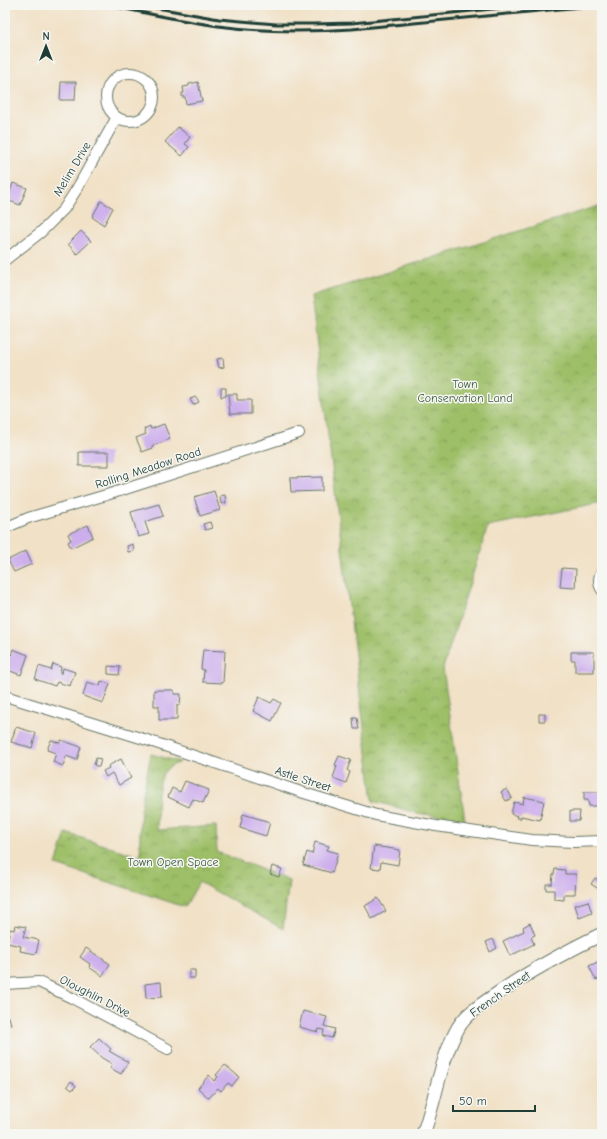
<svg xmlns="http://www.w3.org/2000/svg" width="607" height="1139" viewBox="0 0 607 1139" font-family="'Comic Neue',sans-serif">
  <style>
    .park { fill: url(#park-crowns); stroke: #5e7e4e }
    .building { fill: #ccaeec }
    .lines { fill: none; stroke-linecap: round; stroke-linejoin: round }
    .minor-casing { stroke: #687667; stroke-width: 12 }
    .tertiary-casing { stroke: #687667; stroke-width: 15 }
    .minor { stroke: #fff; stroke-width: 10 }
    .tertiary { stroke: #fff; stroke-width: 13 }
    .rail { stroke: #1f3d34; stroke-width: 3 }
    .labels { text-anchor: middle; stroke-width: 3; stroke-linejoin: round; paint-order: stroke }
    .street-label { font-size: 12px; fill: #1f3d34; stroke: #f6f6f2 }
    .park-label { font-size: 12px; fill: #3f5e41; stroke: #f6f6f2 }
  </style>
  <defs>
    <pattern id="park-crowns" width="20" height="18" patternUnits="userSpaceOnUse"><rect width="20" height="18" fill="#9ebf68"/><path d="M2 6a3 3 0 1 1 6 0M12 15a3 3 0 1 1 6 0" fill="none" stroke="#809c56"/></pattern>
  </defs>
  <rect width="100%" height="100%" fill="#f6f6f2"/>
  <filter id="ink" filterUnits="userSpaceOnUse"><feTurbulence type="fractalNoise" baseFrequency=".025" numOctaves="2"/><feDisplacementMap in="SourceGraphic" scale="8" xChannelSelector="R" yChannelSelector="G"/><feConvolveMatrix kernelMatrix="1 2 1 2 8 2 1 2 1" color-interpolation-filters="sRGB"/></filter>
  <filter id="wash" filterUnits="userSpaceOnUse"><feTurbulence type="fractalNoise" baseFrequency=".012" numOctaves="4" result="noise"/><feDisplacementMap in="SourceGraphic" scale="16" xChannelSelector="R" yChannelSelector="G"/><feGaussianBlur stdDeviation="0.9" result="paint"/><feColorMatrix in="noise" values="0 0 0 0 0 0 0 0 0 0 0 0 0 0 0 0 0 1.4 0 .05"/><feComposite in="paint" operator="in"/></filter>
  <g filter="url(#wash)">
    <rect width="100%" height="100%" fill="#f1e1c6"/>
    <path class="park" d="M 602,205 L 602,503 L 488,526 L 443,668 L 465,820 L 417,813 L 373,801 L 311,296 Z
      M 151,754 L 180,762 C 175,764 170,766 166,770 C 155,783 158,813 157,830 L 216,826 L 217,852 L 289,880 L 283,929 L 199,882 L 185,907 L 56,865 L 66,833 L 141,857 C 137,818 143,792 151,754 Z"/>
    <g id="blocks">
      <path class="building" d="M 61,82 L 76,82 L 75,100 L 60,100 Z
        M 198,82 L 202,101 L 186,104 L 185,97 L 182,97 L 182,93 L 184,93 L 183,87 L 189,86 L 189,84 Z
        M 178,127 L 190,137 L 185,144 L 189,147 L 182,156 L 165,142 Z
        M 13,183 L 27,188 L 20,205 L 7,200 Z
        M 101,201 L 113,208 L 104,225 L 92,217 Z
        M 81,231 L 91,241 L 77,254 L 68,244 Z
        M 223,358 L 224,367 L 219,368 L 217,359 Z
        M 221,388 L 226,388 L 226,396 L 221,397 Z
        M 228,394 L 237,394 L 237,400 L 251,400 L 251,414 L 230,414 Z
        M 196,397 L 199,402 L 193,405 L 190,399 Z
        M 164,424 L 170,439 L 152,446 L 153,448 L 142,452 L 136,438 L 146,434 L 144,429 L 150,426 L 151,429 Z
        M 79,452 L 109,452 L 109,466 L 79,466 Z
        M 322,477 L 322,491 L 291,492 L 290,478 Z
        M 5,480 L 6,480 L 9,493 L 5,494 Z
        M 214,491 L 220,510 L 200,516 L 194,497 Z
        M 225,495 L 226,503 L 221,504 L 220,496 Z
        M 159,504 L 163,516 L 145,522 L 149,534 L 138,537 L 131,512 Z
        M 210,522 L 212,528 L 205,530 L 203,524 Z
        M 88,525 L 93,537 L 71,548 L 68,542 L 71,540 L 68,534 Z
        M 133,544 L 134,551 L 128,552 L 127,546 Z
        M 26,551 L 32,564 L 14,572 L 8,560 Z
        M 562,568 L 576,569 L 575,588 L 560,587 Z
        M 13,649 L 28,655 L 21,675 L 5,669 L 5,654 L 11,656 Z
        M 203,650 L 225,651 L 223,683 L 203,682 L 204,670 L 201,669 Z
        M 571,652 L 594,652 L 594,672 L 575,672 L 575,660 L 571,660 Z
        M 53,664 L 61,667 L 60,673 L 62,673 L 63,668 L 75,672 L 70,686 L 57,682 L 55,686 L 35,679 L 39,666 L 51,670 Z
        M 108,666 L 120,667 L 119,675 L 108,674 Z
        M 101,681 L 110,684 L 103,703 L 83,696 L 87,682 L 100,686 Z
        M 154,690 L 174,690 L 174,694 L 181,694 L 180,705 L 177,705 L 177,720 L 159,720 L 159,706 L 154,706 Z
        M 259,697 L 271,703 L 274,699 L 281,703 L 272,721 L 253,711 Z
        M 539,714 L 545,714 L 545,721 L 539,721 Z
        M 353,718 L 357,718 L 359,729 L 354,729 Z
        M 16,727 L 36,733 L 32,748 L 11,742 Z
        M 51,740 L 60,743 L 61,740 L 81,747 L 77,760 L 66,756 L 63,766 L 53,762 L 56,753 L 47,750 Z
        M 339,756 L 351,760 L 347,770 L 350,772 L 346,783 L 333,778 L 337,766 L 335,765 Z
        M 96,758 L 101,759 L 99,767 L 94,765 Z
        M 121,759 L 131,778 L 119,785 L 112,773 L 106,777 L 103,771 L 109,768 L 108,766 Z
        M 185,781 L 209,790 L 203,803 L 193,799 L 189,807 L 168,797 L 172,788 L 180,792 Z
        M 507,789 L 512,798 L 506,801 L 501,792 Z
        M 584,792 L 602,792 L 602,806 L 589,806 L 588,800 L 584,800 Z
        M 524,797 L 544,801 L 540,820 L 521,816 L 521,818 L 517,818 L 518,816 L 511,814 L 514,802 L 523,804 Z
        M 570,811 L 580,811 L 579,821 L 570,821 Z
        M 243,814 L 270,822 L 266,836 L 240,828 Z
        M 315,842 L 329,846 L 327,850 L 338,853 L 332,873 L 303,865 L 307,852 L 312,854 Z
        M 374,846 L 400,850 L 398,865 L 381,862 L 380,869 L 371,868 Z
        M 272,866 L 282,869 L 279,877 L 270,874 Z
        M 555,869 L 565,870 L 565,874 L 576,874 L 575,894 L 564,894 L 564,900 L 554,899 L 554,890 L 546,890 L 546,884 L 552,884 L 553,874 L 554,874 Z
        M 595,878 L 602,882 L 602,891 L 591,884 Z
        M 378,898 L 386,911 L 372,919 L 365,906 Z
        M 588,901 L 592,913 L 579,918 L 575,905 Z
        M 530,923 L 535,935 L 531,937 L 534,944 L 510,956 L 503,941 L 524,931 L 523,927 Z
        M 15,925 L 26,927 L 23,937 L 39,940 L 36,954 L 20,951 L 21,946 L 7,943 L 10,929 L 14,930 Z
        M 493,939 L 497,948 L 490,952 L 486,942 Z
        M 86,948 L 110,964 L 102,976 L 89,967 L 90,964 L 80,957 Z
        M 602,960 L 602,977 L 596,980 L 589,966 Z
        M 189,970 L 195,970 L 195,978 L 189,978 Z
        M 161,982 L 162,997 L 146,998 L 145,984 Z
        M 303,1011 L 327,1017 L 324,1026 L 335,1029 L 332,1038 L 323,1036 L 324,1030 L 319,1029 L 318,1032 L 299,1027 Z
        M 9,1017 L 11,1024 L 5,1026 L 5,1018 Z
        M 99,1038 L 111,1049 L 109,1051 L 128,1062 L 121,1074 L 110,1068 L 112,1064 L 102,1058 L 90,1047 Z
        M 225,1065 L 239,1077 L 232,1086 L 228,1083 L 221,1091 L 218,1088 L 209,1098 L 198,1088 L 209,1075 L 214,1081 L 218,1077 L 216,1075 Z
        M 71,1081 L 76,1086 L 72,1090 L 67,1086 Z"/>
    </g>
  </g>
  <g filter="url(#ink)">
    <use href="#blocks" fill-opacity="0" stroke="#687667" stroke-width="1"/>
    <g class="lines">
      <defs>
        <path id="minor" d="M106 97a24 24 0 1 1 48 0a24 24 0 1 1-48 0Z
          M 5,260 L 41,232 L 64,209 L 78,187 L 117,117
          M 5,528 L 28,518 L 113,493 L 299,433
          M 602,571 C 598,577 598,584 602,590
          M 5,696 L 147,740 L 304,793 L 376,815 L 436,826 L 532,840 L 573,842 L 602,841
          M 5,984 L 39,982 L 72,998 L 168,1049"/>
        <path id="tertiary" d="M 423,1134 C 436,1099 440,1060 458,1028 C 466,1014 481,1005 494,996 C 528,972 565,952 602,934"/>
      </defs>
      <use href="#minor" class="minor-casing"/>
      <use href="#tertiary" class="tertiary-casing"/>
      <use href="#minor" class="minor"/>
      <use href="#tertiary" class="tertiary"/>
      <path class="rail" d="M 107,5 C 144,13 181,21 218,26 C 263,32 308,32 352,29 L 602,5
        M 140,5 L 219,19 L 276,24 L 313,24 L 352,23 L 533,5"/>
    </g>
  </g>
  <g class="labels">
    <g class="street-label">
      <text transform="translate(72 169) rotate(-59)" y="4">Melim Drive</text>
      <text transform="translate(148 468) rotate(-18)" y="4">Rolling Meadow Road</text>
      <text transform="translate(303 779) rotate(18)" y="4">Astle Street</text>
      <text transform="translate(500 994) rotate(-35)" y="4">French Street</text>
      <text transform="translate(95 996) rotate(27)" y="4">Oloughlin Drive</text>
    </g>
    <g class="park-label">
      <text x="465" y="388">Town<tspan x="465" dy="14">Conservation Land</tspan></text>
      <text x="173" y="866">Town Open Space</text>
    </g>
  </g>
  <rect width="607" height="1139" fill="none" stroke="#f6f6f2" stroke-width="20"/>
  <g transform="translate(46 46)" stroke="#f6f6f2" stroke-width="3" paint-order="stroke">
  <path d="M0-3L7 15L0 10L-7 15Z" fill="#1f3d34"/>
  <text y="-6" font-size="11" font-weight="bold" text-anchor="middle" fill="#1f3d34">N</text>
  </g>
  <path d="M453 1105v6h82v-6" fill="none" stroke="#1f3d34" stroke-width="2"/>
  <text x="459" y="1105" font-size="12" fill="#1f3d34" stroke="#f6f6f2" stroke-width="3" paint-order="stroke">50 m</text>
</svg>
